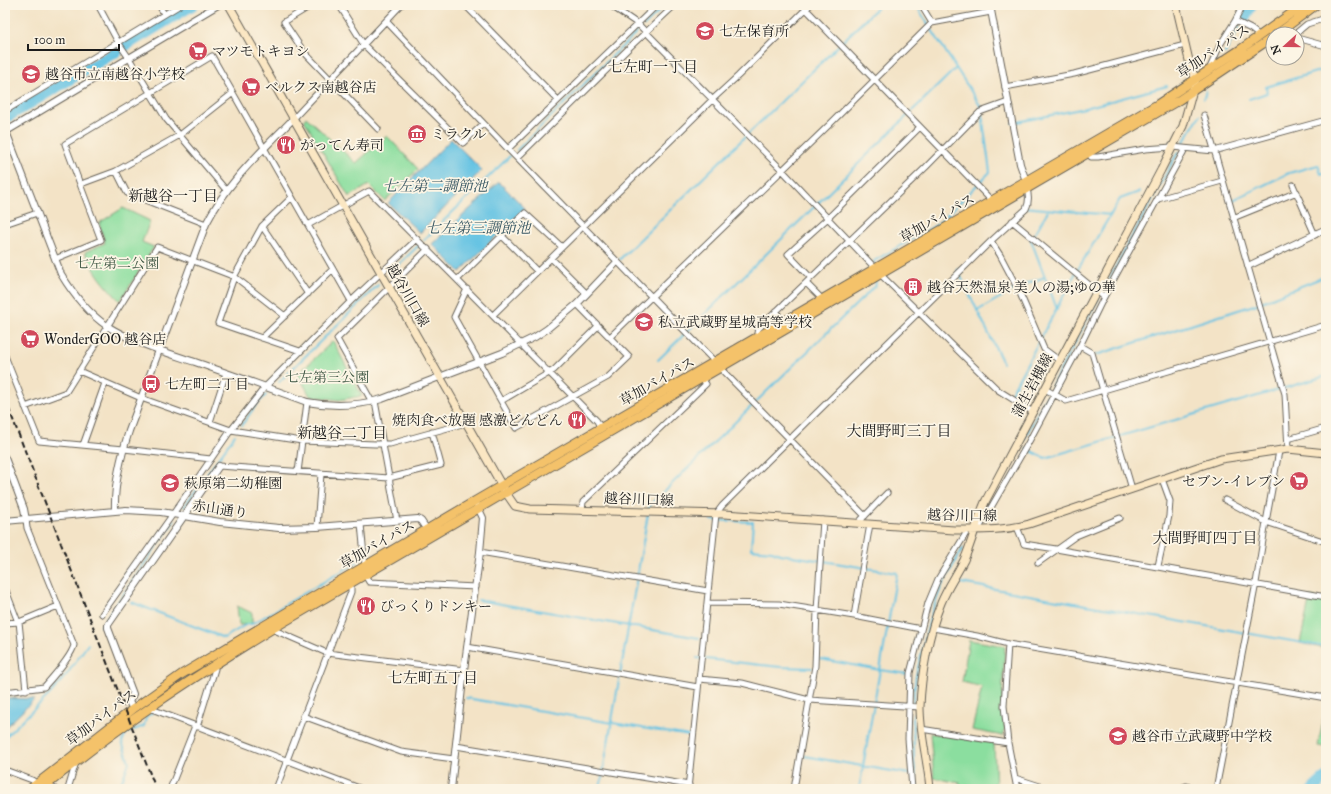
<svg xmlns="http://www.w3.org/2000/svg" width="1331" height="794" viewBox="0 0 1331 794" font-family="'IM FELL Great Primer','Noto Serif JP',serif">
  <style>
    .green { fill: #8bde9f; stroke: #547d5e }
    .water { fill: #65c3e3; stroke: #407080 }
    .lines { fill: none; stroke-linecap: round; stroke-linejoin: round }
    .stream { stroke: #65c3e3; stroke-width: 2 }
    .river { stroke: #65c3e3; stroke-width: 11 }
    .minor-casing { stroke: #676258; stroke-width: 7 }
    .tertiary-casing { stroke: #676258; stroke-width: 8 }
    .secondary-casing { stroke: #676258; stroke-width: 9 }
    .trunk-casing { stroke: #676258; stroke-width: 10 }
    .minor { stroke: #fff; stroke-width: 5 }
    .tertiary { stroke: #fff; stroke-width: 6 }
    .secondary { stroke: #fbe7c3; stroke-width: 7 }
    .trunk { stroke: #f4c26a; stroke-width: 8 }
    .rail { stroke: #1c1c1c; stroke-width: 2; stroke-dasharray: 6 3; stroke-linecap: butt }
    .labels { text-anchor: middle; stroke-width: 3.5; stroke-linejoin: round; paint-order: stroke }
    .poi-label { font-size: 14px; fill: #1c1c1c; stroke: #fcf5e5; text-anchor: start }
    .street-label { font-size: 14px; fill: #1c1c1c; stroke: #fcf5e5 }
    .park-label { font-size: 14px; fill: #3d5643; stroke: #fcf5e5 }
    .neighbourhood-label { font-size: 15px; fill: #1c1c1c; stroke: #fcf5e5 }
    .water-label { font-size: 15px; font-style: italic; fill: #365662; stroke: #fcf5e5 }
  </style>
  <rect width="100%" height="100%" fill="#fcf5e5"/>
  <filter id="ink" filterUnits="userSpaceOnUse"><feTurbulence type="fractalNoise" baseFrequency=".025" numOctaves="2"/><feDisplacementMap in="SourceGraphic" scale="8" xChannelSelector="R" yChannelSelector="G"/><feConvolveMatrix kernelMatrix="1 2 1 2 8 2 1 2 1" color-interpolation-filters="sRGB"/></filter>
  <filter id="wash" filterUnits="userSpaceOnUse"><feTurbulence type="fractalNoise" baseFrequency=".012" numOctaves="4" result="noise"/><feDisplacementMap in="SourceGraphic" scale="16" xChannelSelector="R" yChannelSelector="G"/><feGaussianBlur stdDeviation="0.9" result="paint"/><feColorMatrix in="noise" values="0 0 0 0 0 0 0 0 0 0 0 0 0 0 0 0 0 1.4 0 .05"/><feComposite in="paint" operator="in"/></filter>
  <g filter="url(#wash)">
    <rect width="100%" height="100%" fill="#f3e3c6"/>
    <path class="green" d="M 306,117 L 356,163 L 387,136 L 418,169 L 385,201 L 369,185 L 349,197 L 304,120 Z
      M 123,208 L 150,221 L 142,242 L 154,247 L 120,301 C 104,284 95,274 85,252 L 105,243 L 99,223 Z
      M 333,341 L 362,396 L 339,400 L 310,396 L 298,374 Z
      M 1310,597 L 1326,600 L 1326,649 L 1300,643 Z
      M 237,606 L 252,613 L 252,624 L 239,625 Z
      M 969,640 L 1005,646 C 1004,669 1001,692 1003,715 C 1004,722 1007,729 1003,736 L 972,730 L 982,687 L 962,682 Z
      M 1326,704 L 1326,747 L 1318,746 Z
      M 930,733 L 994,743 L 996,788 L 979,785 L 978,789 L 959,789 L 960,783 L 934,778 Z"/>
    <path class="water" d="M 451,139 L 482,170 L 420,233 L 388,203 Z
      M 499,182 L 525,208 L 460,272 L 432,244 Z
      M 5,698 L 35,699 L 5,728 Z"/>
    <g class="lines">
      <path class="stream" d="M 1243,20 L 1245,17
        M 644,26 L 665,5
        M 1225,53 L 1239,27
        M 1204,99 L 1206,90
        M 1249,99 L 1267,93 L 1266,87 L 1326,69
        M 1013,123 L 1085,108 L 1167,86
        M 1183,143 L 1200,115
        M 517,150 L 639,30
        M 1233,200 L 1289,173 L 1318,165 L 1321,174 L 1326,172
        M 1023,207 L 1111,215
        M 1049,209 L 1031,240 L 1057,309
        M 424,240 L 510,156
        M 620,259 L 880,5
        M 874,266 L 874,261 L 938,224 L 990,172 L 981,107 L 916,5
        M 957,269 L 1003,363
        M 392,271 L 420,244
        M 1103,290 L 1178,152
        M 977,311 L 1020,286 L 1045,277
        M 1096,355 L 1254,305 L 1326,276
        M 658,360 L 956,68
        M 279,382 L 378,285
        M 1052,386 L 1098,299
        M 1010,395 L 1074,276 L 1120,199 L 1139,192
        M 242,425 L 256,405 L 266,395
        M 1024,439 L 1047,396
        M 1027,449 L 1045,458 L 1326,376
        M 184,507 L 235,435
        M 649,510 L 650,505 L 876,285 L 875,280
        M 711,520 L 753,522 L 751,549 L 772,551 L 780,554 L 897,573 L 859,789
        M 961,583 L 1326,647
        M 478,600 L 699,638
        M 131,602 L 224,638 L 247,624 L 252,624 L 359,561
        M 101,626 L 175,520
        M 697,658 L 780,667 L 812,668
        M 820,659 L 880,670 L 908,674
        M 466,698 L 689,736
        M 913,702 L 916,675 L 931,615 L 941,587 L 963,548
        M 913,714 L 914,761 L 917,789
        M 5,737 L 50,694 L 67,674 L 88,644
        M 804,756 L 909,774
        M 119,789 L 129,762 L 122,742 L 126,733 L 144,726 L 146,717 L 152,713
        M 600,789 L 648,514"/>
      <path class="river" d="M 1245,17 L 1252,5
        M 125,46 L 193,5
        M 9,116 L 119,50
        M 1313,789 L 1326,777"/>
    </g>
  </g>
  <g filter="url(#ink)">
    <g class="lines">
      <defs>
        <path id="minor" d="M 98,5 L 118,42 L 129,58 L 166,119 L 226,190
          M 159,5 L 164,14
          M 312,5 L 284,22 L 304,52 L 378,129
          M 339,5 L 364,45 L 463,143 L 483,124
          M 465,5 L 558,100
          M 610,5 L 638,24 L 782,170 L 876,269
          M 802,5 L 992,201
          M 921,5 L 932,23
          M 386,21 L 508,149 L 715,362
          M 1235,21 L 1251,29 L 1260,36
          M 1295,34 L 1307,24 L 1326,18
          M 1297,38 L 1326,46
          M 1209,70 L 1220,45 L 1235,21 L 1243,5
          M 1005,87 L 1074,74 L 1185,45
          M 5,111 L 180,5
          M 1204,115 L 1285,394 L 1288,449
          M 294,118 L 401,5
          M 508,149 L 657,5
          M 1089,153 L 1091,157 L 1098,157 L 1145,149 L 1172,147 L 1214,151 L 1326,120
          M 517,158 L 630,47 L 675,5
          M 116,171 L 127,193 L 206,224
          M 81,184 L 116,171 L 180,135 L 233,93
          M 1293,185 L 1315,235
          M 292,197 L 262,226 L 234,277 L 218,323 L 300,351
          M 1158,199 L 1222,181
          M 1233,218 L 1297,192
          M 1012,221 L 1104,297
          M 5,224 L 37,213
          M 308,225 L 369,191 L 597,421 L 601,429
          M 262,226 L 308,294
          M 502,236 L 537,271
          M 991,241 L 1000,255 L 1019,291 L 1044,349 L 1060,361
          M 551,258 L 586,293
          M 55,259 L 101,240 L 65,144 L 212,56 L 351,301
          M 881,275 L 998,390 L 1033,412
          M 811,278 L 788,254 L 828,218 L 920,127
          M 458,279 L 525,213 L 562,247
          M 806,283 L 822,299
          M 467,289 L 454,317 L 516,428 L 608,377 L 629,357 L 577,304
          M 776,311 L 783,322
          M 493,315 L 713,99 L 738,76 L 810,5
          M 759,336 L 757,333 L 758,329 L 926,167 L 980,112 L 1008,102
          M 610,337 L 830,124 L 932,23 L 991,12
          M 262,338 L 333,269
          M 1080,346 L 1092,353 L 1132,489
          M 5,356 L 39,441 L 124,449 L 211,459
          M 720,368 L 865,516
          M 79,371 L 141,398 L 231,430 L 302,441 L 375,444 L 390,444 L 466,423
          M 1045,389 L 1066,401 L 1326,325
          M 375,401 L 397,521
          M 501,401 L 554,370 L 598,326
          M 372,402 L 337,339 L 428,249
          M 25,407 L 66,392 L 157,247 L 235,277 L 285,316
          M 210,422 L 226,373
          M 1288,439 L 1326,428
          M 83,445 L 105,383
          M 219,466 L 389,478 L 441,465 L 432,432
          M 298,472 L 307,402
          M 1225,500 L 1266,522 L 1326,542
          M 582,511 L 583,502 L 706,384 L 702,379
          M 858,523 L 887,493
          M 361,524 L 365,566
          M 317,527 L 321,474
          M 1017,527 L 1024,544 L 1056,549 L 1326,597
          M 978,530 L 1027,445 L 1080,346 L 1104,297 L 1185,149
          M 480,552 L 708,591
          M 1038,563 L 1076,536 L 1120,518
          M 1158,566 L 1169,516 L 1170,501 L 1162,479
          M 365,575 L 369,582 L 476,587
          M 5,588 L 18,622
          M 707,603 L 779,604 L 854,616 L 921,629
          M 102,614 L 173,514 L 231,430 L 265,387 L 351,301 L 417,239
          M 854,616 L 870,524
          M 19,622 L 26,690
          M 5,623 L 19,622 L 58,606
          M 933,628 L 977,636 L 1008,644 L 1326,698
          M 272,629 L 327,653 L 464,670
          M 1008,644 L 1004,706 L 1008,743 L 1017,789
          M 467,647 L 698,687
          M 699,679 L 742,683 L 809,700 L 920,707
          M 5,692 L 44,687 C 52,678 72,656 74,645 L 27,528 L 26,520
          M 149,708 L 362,789
          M 303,716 L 401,752 L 454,759
          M 197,727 L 215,669 L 214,665
          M 921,729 L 1008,743
          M 456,746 L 689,785
          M 5,770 L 32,780 L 36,783
          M 1015,778 L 1049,789
          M 47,785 L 55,789
          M 68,789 L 76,762
          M 170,789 L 195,726
          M 276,789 L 351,592 L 351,583
          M 688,789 L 716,514 L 722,506 L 991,241 L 1026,209 C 1029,203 1029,196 1027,189
          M 794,789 L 815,666 L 817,610 L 823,520
          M 912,789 L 908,739 L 910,673 L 928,603 L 938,579 L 968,530
          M 1178,789 L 1186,786 L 1198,789
          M 1216,789 L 1256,583 L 1266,522 L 1279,451"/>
        <path id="tertiary" d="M 990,5 L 1020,164 L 1026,181
          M 5,129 L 61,274 C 73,294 88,313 107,326 C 134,343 165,352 195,362 C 232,375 270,388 307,402 C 333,407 357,406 382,399 L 502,353 L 535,337 L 547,329 L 577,304 L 617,262
          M 5,132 L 218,5
          M 1248,266 L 1326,229
          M 5,458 L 24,509 L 26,520
          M 115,510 C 114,484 121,456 129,431 L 206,224 C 228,181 261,152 294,118
          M 5,521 L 126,510 L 161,512 L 220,522 L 279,528 L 317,527 L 418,519 L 421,521 L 427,530
          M 133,709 L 129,702 L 133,694 L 108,628 L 108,625 L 219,466
          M 451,789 L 464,670 L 480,552 L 483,518 L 477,505"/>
        <path id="secondary" d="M 229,5 L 506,493 L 515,506 L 530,509 L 724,514 L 954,530 C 980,530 1004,531 1029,524 L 1221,459 L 1288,449 L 1326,453
          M 930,789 C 928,762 920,735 920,707 C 921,675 929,632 941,603 C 947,588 957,574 964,560 C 973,540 977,519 986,500 L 1161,170 L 1183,126 L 1196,79 L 1191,69 L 1176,5"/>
        <path id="trunk" d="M 1277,34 L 1316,5
          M 30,789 L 133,709 L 182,674 L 475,501 L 1158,104 L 1241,49 L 1303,5
          M 42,789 C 114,729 192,678 272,629 L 1179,100 L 1273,37"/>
      </defs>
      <use href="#minor" class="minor-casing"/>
      <use href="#tertiary" class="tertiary-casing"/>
      <use href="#secondary" class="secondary-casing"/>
      <use href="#trunk" class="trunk-casing"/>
      <use href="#minor" class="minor"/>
      <use href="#tertiary" class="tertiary"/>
      <use href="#secondary" class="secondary"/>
      <use href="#trunk" class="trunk"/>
      <path class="rail" d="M 5,399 L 156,789"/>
    </g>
  </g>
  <defs>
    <symbol id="school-disc" viewBox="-11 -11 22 22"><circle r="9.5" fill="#d1495b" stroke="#fcf5e5"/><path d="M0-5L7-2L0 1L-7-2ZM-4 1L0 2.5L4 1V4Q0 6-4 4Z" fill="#fff"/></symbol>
    <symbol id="supermarket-disc" viewBox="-11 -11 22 22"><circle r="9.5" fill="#d1495b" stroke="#fcf5e5"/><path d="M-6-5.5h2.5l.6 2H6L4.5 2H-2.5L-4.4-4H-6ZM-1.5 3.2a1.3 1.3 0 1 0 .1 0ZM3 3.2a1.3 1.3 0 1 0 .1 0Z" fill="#fff"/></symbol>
    <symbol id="museum-disc" viewBox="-11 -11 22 22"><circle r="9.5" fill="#d1495b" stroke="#fcf5e5"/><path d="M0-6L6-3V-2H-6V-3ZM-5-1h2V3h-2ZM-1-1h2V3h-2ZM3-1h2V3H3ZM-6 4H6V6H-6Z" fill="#fff"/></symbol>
    <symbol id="restaurant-disc" viewBox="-11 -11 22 22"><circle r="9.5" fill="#d1495b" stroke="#fcf5e5"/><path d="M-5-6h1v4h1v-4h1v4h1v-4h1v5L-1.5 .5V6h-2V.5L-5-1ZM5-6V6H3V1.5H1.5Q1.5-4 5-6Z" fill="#fff"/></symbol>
    <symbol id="building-disc" viewBox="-11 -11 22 22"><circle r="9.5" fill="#d1495b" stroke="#fcf5e5"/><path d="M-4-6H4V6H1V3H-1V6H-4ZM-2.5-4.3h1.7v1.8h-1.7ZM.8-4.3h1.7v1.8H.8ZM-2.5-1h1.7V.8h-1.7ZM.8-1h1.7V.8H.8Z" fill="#fff"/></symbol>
    <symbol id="bus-disc" viewBox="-11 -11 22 22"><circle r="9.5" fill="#d1495b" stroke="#fcf5e5"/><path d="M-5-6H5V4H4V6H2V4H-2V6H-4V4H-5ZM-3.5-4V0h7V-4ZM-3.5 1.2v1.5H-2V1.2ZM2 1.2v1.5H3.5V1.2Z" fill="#fff"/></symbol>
  </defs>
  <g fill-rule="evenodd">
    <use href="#school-disc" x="694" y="20" width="22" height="22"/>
    <use href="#supermarket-disc" x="187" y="40" width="22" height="22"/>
    <use href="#school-disc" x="20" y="63" width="22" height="22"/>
    <use href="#supermarket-disc" x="240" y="76" width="22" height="22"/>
    <use href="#museum-disc" x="406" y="123" width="22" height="22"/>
    <use href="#restaurant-disc" x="275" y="134" width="22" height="22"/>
    <use href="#building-disc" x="902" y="276" width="22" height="22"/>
    <use href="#school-disc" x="633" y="311" width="22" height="22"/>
    <use href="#supermarket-disc" x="19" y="328" width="22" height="22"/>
    <use href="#bus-disc" x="140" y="373" width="22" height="22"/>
    <use href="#restaurant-disc" x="566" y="409" width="22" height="22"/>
    <use href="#supermarket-disc" x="1288" y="470" width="22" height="22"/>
    <use href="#school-disc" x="159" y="472" width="22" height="22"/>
    <use href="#restaurant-disc" x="355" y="595" width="22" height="22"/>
    <use href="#school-disc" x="1107" y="725" width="22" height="22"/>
  </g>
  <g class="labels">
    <g class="poi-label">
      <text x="719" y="36">七左保育所</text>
      <text x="212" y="56">マツモトキヨシ</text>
      <text x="45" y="79">越谷市立南越谷小学校</text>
      <text x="265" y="92">ベルクス南越谷店</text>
      <text x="431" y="139">ミラクル</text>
      <text x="300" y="150">がってん寿司</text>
      <text x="927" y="292">越谷天然温泉 美人の湯;ゆの華</text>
      <text x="658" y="327">私立武蔵野星城高等学校</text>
      <text x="44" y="344">WonderGOO 越谷店</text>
      <text x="165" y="389">七左町二丁目</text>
      <text x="563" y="425" text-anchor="end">焼肉食べ放題 感激どんどん</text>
      <text x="1285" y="486" text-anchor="end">セブン-イレブン</text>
      <text x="184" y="488">萩原第二幼稚園</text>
      <text x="380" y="611">びっくりドンキー</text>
      <text x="1132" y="741">越谷市立武蔵野中学校</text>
    </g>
    <g class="street-label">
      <text transform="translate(1213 51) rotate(-34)" y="5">草加バイパス</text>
      <text transform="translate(937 218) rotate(-30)" y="5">草加バイパス</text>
      <text transform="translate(408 295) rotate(60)" y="5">越谷川口線</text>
      <text transform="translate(657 381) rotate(-30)" y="5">草加バイパス</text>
      <text transform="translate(1032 385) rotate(-62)" y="5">蒲生岩槻線</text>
      <text transform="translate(639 499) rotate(2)" y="5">越谷川口線</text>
      <text transform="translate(220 509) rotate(8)" y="5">赤山通り</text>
      <text transform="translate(962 515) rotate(1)" y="5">越谷川口線</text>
      <text transform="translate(377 544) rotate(-30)" y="5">草加バイパス</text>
      <text transform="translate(101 717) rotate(-37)" y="5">草加バイパス</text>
    </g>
    <g class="park-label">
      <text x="117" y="268">七左第二公園</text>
      <text x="327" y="382">七左第三公園</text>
    </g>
    <g class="neighbourhood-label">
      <text x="653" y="72">七左町一丁目</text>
      <text x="173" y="201">新越谷一丁目</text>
      <text x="899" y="436">大間野町三丁目</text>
      <text x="342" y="438">新越谷二丁目</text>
      <text x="1205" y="543">大間野町四丁目</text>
      <text x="433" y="683">七左町五丁目</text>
    </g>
    <g class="water-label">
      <text x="435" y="191">七左第二調節池</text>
      <text x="478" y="233">七左第三調節池</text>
    </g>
  </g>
  <rect width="1331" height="794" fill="none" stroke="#fcf5e5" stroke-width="20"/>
  <g transform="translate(1285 46) rotate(249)"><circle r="19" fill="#fcf5e5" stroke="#a29e95"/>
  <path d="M0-3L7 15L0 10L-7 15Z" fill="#d1495b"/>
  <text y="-6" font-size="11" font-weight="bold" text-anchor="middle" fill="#1c1c1c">N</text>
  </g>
  <path d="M28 44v6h91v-6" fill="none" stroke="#1c1c1c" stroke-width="2"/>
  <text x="34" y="44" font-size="12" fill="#1c1c1c" stroke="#fcf5e5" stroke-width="3" paint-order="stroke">100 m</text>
</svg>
